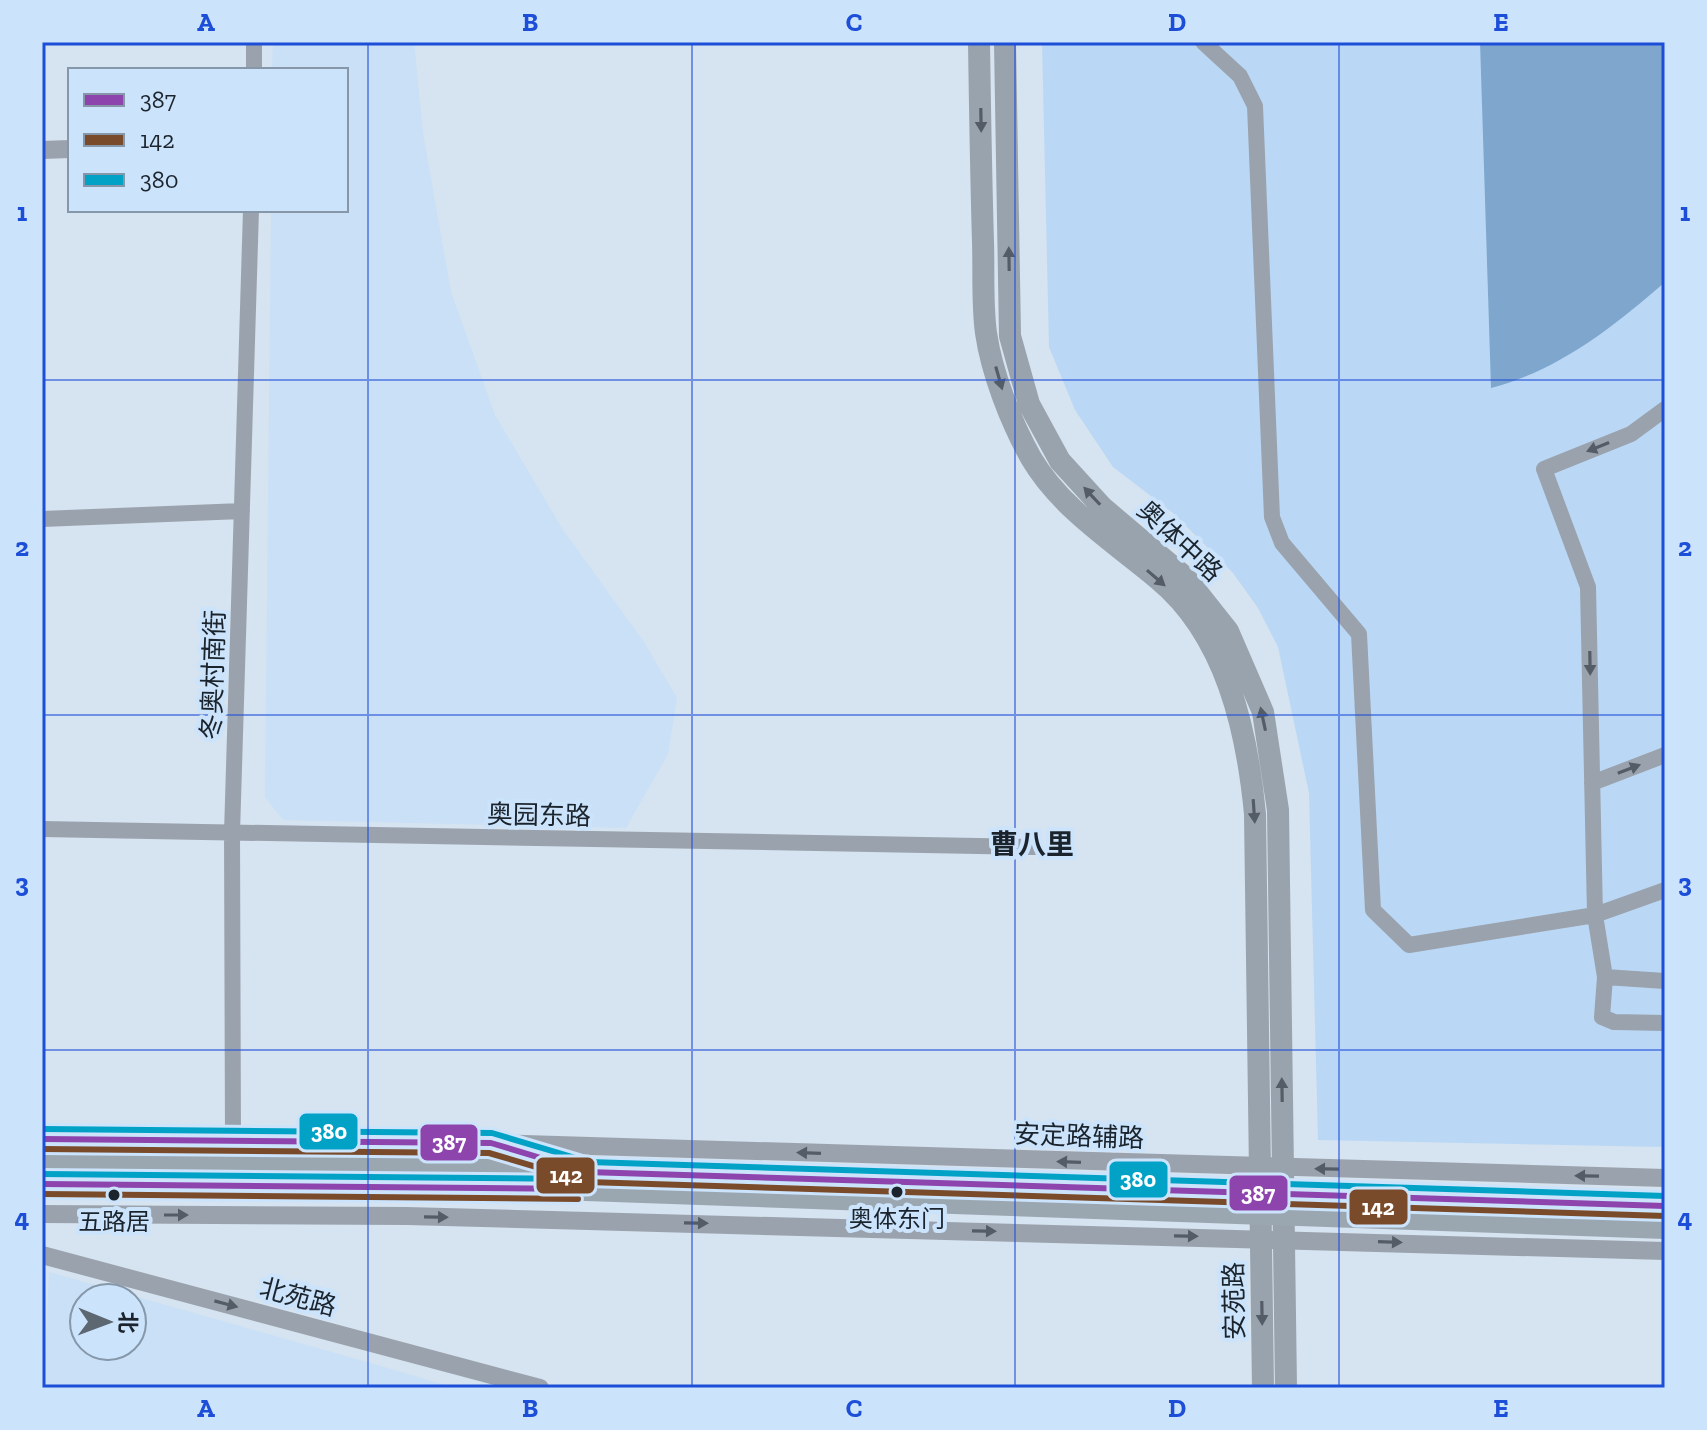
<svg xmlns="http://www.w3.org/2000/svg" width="1707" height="1430" viewBox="0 0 1707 1430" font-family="'Zilla Slab','Noto Sans SC',serif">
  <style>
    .built { fill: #c9e0f6; fill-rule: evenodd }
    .green { fill: #bad8f5 }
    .water { fill: #7fa7cd }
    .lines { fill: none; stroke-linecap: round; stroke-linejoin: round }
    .minor { stroke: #9aa3ad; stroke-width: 16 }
    .tertiary { stroke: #9aa3ad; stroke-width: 18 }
    .secondary { stroke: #99a3ad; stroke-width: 22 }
    .primary { stroke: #9aa7b1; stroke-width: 24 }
    .bus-1-casing { stroke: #cbe3fb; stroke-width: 12 }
    .bus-2-casing { stroke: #cbe3fb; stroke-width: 12 }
    .bus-3-casing { stroke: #cbe3fb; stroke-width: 12 }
    .bus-1 { stroke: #8e44ad; stroke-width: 6 }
    .bus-2 { stroke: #7a4b2a; stroke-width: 6 }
    .bus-3 { stroke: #01a2c6; stroke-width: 6 }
    .oneway { fill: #545d67 }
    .grid { fill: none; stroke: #1d4ed8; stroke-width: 2; stroke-opacity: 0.55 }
    .bus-dot { fill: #1b242d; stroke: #cbe3fb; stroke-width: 3 }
    .labels { text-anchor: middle; stroke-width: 8; stroke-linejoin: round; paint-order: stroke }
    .bus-label { font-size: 24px; fill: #1b242d; stroke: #cbe3fb }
    .street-label { font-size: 26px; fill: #1b242d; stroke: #cbe3fb }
    .neighbourhood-label { font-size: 28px; font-weight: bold; fill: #1b242d; stroke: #cbe3fb }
    .line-badge { stroke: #cbe3fb; stroke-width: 3 }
    .badge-label { font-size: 22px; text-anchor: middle; font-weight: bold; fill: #fff }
    .neatline { fill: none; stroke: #1d4ed8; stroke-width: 3 }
    .grid-label { font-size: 26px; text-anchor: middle; font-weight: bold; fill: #1d4ed8 }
  </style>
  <rect width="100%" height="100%" fill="#d6e3f0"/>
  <path class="built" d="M 273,42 L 414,42 L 423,133 L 451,292 L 495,415 L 563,530 L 644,642 L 677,698 L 668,754 L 626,828 L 283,820 L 265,797 L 271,210 L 346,210 L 346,70 L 272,70 Z
    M 49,1272 L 374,1364 L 455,1388 L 44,1388 ZM 84,1298 L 132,1298 L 132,1346 L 84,1346 Z"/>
  <path class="green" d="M 1042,42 L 1665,42 L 1665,1147 L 1318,1140 L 1309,793 L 1278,647 L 1258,608 L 1233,573 L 1173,513 L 1113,467 L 1075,410 L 1049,347 Z"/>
  <path class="water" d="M 1480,42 L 1665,42 L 1665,282 C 1612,328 1559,370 1491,388 Z"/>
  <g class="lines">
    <path class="minor" d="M 1203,42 L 1240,76 L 1255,106 L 1272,517 L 1282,543 L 1359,634 L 1373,910 L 1409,945 L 1595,915 L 1665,890
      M 254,70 L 254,42
      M 1665,409 L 1631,434 L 1544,469 L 1588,587 L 1595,915 L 1605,977 L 1602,1017 L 1614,1022 L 1665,1023
      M 42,519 L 242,511
      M 1592,783 L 1665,755
      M 42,829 L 1034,847
      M 1605,977 L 1665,981
      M 233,1141 L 232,833 L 251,210"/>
    <path class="tertiary" d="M 42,150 L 70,149
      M 42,1139 L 491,1143 L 1665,1178
      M 42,1214 L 407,1216 L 1665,1251
      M 42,1255 L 540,1388"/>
    <path class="secondary" d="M 979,42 C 980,109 981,175 983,242 C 984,272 982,304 986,333 C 992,374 1011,422 1031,458 C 1061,509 1114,542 1158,579 C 1226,635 1247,730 1255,814 L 1263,1388
      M 1005,42 L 1010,336 L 1029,404 L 1060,461 L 1102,507 L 1186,578 L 1228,631 L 1263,712 L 1278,810 L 1286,1388"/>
    <path class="primary" d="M 491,1143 L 558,1163
      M 42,1165 L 587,1172 L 1665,1206
      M 42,1184 L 586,1189 L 1665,1227"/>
    <defs>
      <path id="bus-1" d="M 42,1139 L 491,1143 L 587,1172 L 1665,1206
        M 42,1184 L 578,1189"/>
      <path id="bus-2" d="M 42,1149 L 489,1153 L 587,1182 L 1665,1216
        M 42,1194 L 578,1199"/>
      <path id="bus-3" d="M 42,1129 L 492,1133 L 589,1162 L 1665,1196
        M 42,1174 L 578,1179"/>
    </defs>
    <use href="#bus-1" class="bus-1-casing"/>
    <use href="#bus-2" class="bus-2-casing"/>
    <use href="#bus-3" class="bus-3-casing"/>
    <use href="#bus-1" class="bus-1"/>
    <use href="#bus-2" class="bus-2"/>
    <use href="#bus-3" class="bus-3"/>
  </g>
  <defs><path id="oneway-solid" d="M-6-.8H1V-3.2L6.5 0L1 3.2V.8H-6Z" transform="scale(2)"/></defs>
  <g class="oneway">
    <use href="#oneway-solid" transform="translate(981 120) rotate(89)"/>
    <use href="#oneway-solid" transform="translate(1009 259) rotate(-91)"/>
    <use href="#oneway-solid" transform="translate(999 378) rotate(74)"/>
    <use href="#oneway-solid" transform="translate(1598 447) rotate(158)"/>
    <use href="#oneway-solid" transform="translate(1092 496) rotate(-133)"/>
    <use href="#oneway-solid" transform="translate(1156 578) rotate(41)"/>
    <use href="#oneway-solid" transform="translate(1590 663) rotate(89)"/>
    <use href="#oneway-solid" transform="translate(1263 719) rotate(-102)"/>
    <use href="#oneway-solid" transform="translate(1629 769) rotate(-21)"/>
    <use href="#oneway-solid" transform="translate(1254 811) rotate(86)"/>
    <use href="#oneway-solid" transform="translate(1282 1090) rotate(-91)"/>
    <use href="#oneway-solid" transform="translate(809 1153) rotate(-178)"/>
    <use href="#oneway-solid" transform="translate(1069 1162) rotate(-178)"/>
    <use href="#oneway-solid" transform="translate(1327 1169) rotate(-179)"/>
    <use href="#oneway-solid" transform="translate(1587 1176) rotate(-179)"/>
    <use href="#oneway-solid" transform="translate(176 1215)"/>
    <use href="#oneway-solid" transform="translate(436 1217) rotate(1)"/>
    <use href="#oneway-solid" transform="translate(696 1223) rotate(1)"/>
    <use href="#oneway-solid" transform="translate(984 1231) rotate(1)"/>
    <use href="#oneway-solid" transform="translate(1186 1236) rotate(1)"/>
    <use href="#oneway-solid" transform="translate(1390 1242) rotate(2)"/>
    <use href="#oneway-solid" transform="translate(226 1304) rotate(15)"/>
    <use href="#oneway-solid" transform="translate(1262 1313) rotate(89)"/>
  </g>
  <path class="grid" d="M 368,42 L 368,1388M 692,42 L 692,1388M 1015,42 L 1015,1388M 1339,42 L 1339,1388M 42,380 L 1665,380M 42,715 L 1665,715M 42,1050 L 1665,1050"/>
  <g class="bus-dot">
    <circle cx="897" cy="1192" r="7"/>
    <circle cx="114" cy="1195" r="7"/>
  </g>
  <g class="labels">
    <g class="bus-label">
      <text x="897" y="1227">奥体东门</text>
      <text x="114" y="1230">五路居</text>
    </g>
    <g class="street-label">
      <text transform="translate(1180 541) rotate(43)" y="9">奥体中路</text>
      <text transform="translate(213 675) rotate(-88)" y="9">冬奥村南街</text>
      <text transform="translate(539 815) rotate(1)" y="9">奥园东路</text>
      <text transform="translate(1079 1136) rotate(2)" y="9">安定路辅路</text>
      <text transform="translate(298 1297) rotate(15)" y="9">北苑路</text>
      <text transform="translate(1234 1301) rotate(-91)" y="9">安苑路</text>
    </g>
    <g class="neighbourhood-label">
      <text x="1032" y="854">曹八里</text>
    </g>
  </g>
  <g class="line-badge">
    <rect x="298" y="1112" width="61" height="39" rx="8" fill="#01a2c6"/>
    <rect x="419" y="1123" width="60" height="39" rx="8" fill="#8e44ad"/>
    <rect x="535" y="1156" width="61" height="39" rx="8" fill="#7a4b2a"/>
    <rect x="1108" y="1160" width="61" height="39" rx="8" fill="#01a2c6"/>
    <rect x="1228" y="1174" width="61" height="38" rx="8" fill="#8e44ad"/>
    <rect x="1348" y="1188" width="61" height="38" rx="8" fill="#7a4b2a"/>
  </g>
  <g class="badge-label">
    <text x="329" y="1139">380</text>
    <text x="449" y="1150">387</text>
    <text x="566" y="1183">142</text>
    <text x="1138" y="1187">380</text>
    <text x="1258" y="1201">387</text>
    <text x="1378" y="1215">142</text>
  </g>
  <rect width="1707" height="1430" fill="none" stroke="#cbe3fb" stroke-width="88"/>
  <rect x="68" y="68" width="280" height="144" fill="#cbe3fb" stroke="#8597a9" stroke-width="2"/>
  <rect x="84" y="94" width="40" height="12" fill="#8e44ad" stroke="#8597a9" stroke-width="2"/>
  <text x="140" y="108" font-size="24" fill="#1b242d">387</text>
  <rect x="84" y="134" width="40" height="12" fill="#7a4b2a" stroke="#8597a9" stroke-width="2"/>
  <text x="140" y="148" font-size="24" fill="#1b242d">142</text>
  <rect x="84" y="174" width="40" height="12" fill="#01a2c6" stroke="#8597a9" stroke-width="2"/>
  <text x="140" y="188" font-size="24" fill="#1b242d">380</text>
  <g transform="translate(108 1322) rotate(91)"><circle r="38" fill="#cbe3fb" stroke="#8597a9" stroke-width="2"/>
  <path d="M0-6L14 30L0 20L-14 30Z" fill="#5c6771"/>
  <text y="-12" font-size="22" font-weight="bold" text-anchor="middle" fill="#1b242d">北</text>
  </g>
  <rect x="44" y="44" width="1619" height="1342" class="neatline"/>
  <g class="grid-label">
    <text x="206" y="31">A</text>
    <text x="530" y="31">B</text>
    <text x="854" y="31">C</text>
    <text x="1177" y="31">D</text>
    <text x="1501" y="31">E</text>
    <text x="22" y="221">1</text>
    <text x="1685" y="221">1</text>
    <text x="22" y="556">2</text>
    <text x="1685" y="556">2</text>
    <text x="22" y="892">3</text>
    <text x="1685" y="892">3</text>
    <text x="22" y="1227">4</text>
    <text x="1685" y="1227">4</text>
    <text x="206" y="1417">A</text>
    <text x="530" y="1417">B</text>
    <text x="854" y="1417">C</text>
    <text x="1177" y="1417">D</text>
    <text x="1501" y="1417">E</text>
  </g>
</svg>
